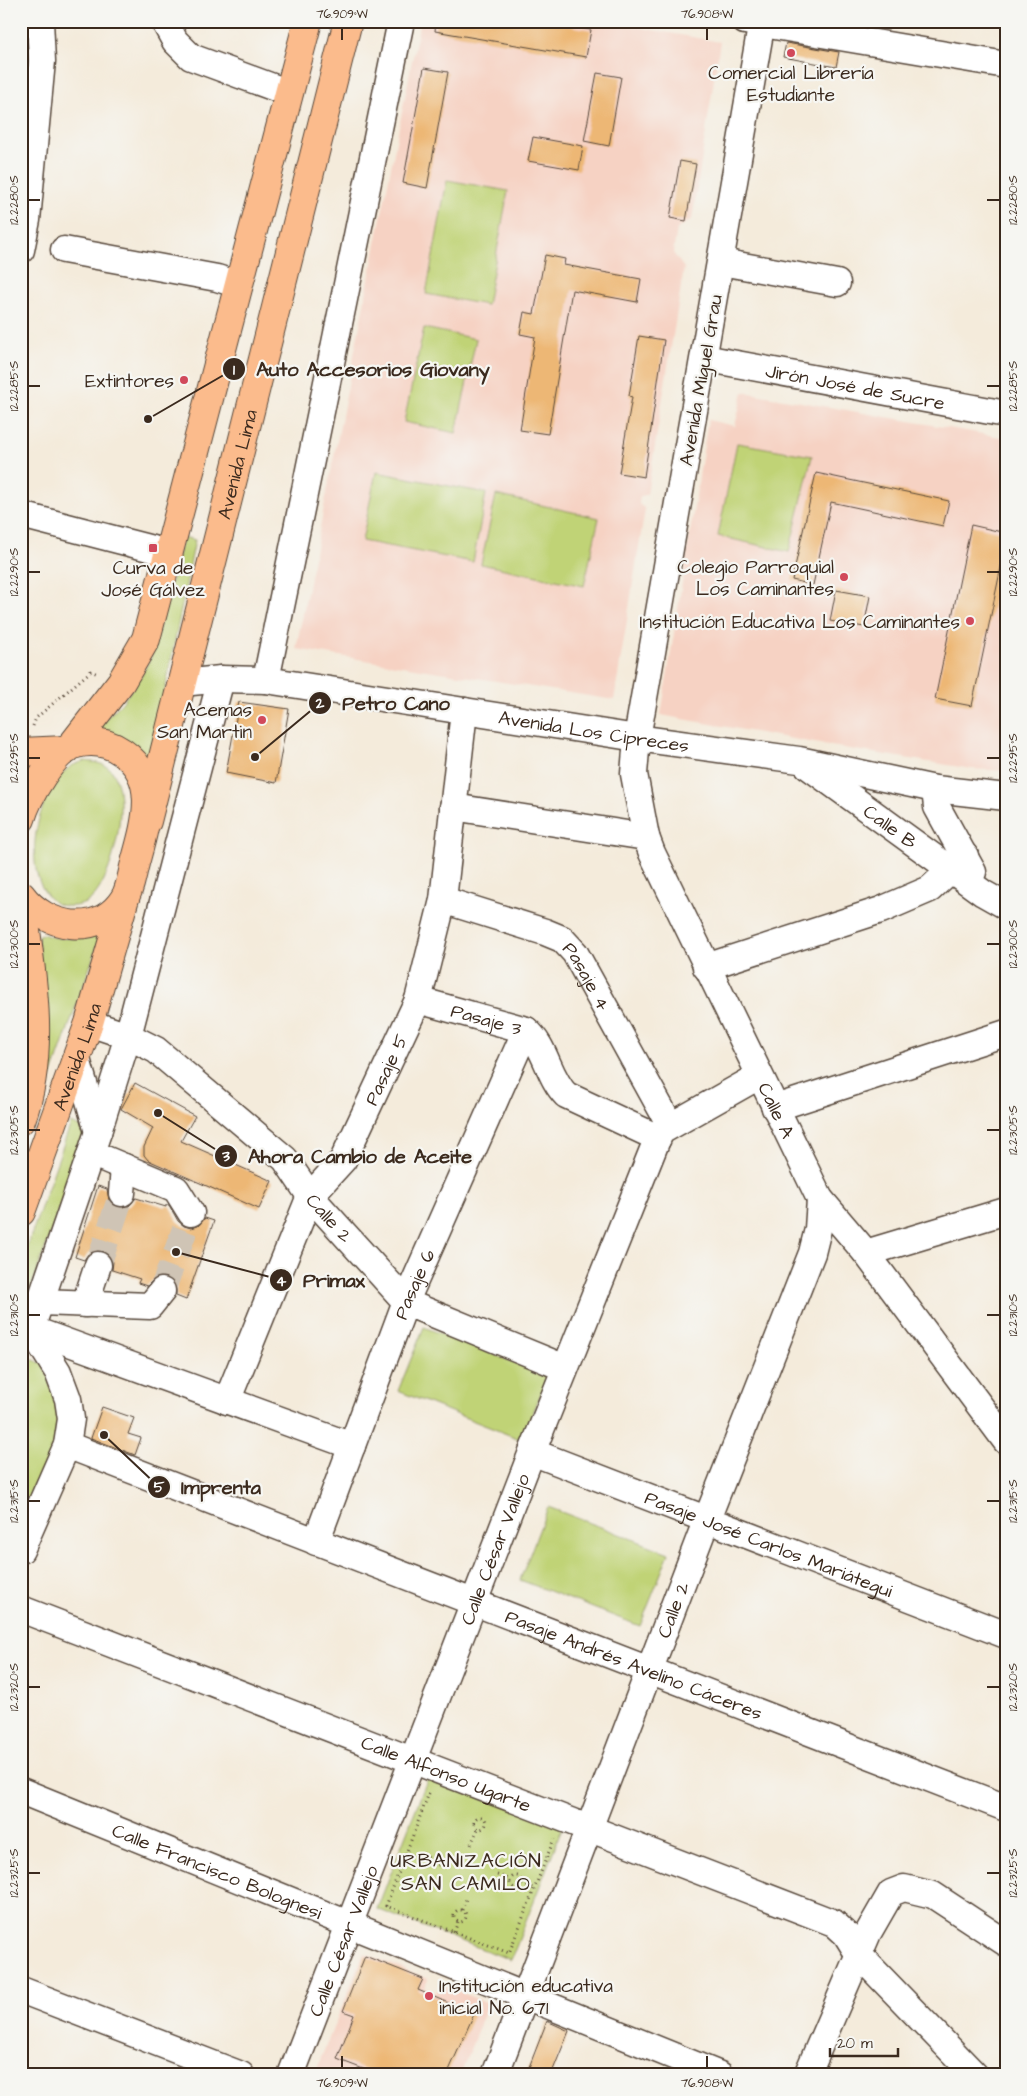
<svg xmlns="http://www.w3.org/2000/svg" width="1027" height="2096" viewBox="0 0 1027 2096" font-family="'Architects Daughter',sans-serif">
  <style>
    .built { fill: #f6d2c3 }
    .green { fill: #c0d376; stroke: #7e7e4a }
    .building { fill: #edb774 }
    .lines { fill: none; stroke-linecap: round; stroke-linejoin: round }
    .minor-tunnel { stroke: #cfc4b5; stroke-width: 26; stroke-dasharray: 26 13; stroke-linecap: butt }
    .minor-casing { stroke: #57473a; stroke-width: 29 }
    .major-casing { stroke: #57473a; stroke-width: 30 }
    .path { stroke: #57473a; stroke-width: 3; stroke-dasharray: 1 4; stroke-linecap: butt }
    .minor { stroke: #fff; stroke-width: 26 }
    .major { stroke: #fbbb8c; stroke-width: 28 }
    .ticks { fill: none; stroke: #3b2a1e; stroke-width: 2 }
    .poi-dot { fill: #d1495b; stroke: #f6f6f2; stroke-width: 2 }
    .labels { text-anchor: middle; stroke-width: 4.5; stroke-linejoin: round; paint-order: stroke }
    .poi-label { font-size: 19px; fill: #3b2a1e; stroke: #f6f6f2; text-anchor: end }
    .street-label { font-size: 19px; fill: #3b2a1e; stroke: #f6f6f2 }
    .neighbourhood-label { font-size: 20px; letter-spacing: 1px; fill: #3b2a1e; stroke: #f6f6f2 }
    .leader { fill: none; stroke: #3b2a1e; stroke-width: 2 }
    .callout-dot { fill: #3b2a1e; stroke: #f6f6f2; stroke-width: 2 }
    .mark-label { font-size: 15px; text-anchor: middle; font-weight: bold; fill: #fff }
    .callout-label { font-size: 20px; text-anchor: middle; font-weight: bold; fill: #3b2a1e; stroke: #f6f6f2; stroke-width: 4.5; stroke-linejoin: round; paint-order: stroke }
    .neatline { fill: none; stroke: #3b2a1e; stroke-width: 2 }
    .ticks-label { font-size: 12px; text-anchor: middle; fill: #3b2a1e }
  </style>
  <rect width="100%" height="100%" fill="#f6f6f2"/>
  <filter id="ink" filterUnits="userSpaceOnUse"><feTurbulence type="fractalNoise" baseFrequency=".02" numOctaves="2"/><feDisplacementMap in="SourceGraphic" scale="10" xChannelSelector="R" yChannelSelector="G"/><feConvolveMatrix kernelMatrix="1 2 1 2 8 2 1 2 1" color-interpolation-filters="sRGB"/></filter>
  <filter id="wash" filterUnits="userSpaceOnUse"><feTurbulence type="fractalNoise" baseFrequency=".0096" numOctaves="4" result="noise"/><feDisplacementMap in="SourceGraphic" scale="20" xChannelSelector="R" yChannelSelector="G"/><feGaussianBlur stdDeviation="1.12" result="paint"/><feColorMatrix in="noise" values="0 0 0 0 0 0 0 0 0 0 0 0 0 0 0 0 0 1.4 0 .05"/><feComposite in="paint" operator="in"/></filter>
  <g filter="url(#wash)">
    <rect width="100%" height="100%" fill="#f4ebdb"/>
    <path class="built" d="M 420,21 L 602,21 L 720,42 L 692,219 L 677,229 L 673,253 L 684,268 L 647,494 L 640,497 L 639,504 L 645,509 L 614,700 L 296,649 Z
      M 743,392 L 1006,438 L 1006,771 L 972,769 L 831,746 L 661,715 L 708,420 L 735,426 Z
      M 364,1953 L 428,1979 L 425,1988 L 436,1993 L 441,1984 L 488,2004 L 460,2075 L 314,2075 Z"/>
    <path class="green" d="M 447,180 L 508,191 L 487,305 L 426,294 Z
      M 424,328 L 476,339 L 456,433 L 404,422 Z
      M 737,443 L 812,456 L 789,552 L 718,536 Z
      M 376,472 L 486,493 L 473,562 L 362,541 Z
      M 496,495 L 599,518 L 584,586 L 481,564 Z
      M 183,537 L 195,540 L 166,685 L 149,758 L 146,759 L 101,732 L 101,723 L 122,703 L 141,676 L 151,657 Z
      M 84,761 C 94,762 105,763 112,771 C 131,796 114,880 90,900 C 84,905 74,907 65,906 C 61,905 58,905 55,903 C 18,875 36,792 70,767 C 74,764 80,763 84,761 Z
      M 102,933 L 32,1130 L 46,1049 L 38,935 L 43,934 C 61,942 83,938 102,933 Z
      M 71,1123 L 87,1130 L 30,1291 L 21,1287 L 21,1264 Z
      M 424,1327 L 548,1376 L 522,1440 L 398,1391 Z
      M 27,1357 L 43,1364 L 57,1395 L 60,1433 L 21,1535 L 21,1359 Z
      M 548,1507 L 669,1553 L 640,1626 L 520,1580 Z
      M 429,1775 L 563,1826 L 511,1960 L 377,1909 Z"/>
    <g id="blocks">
      <path class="building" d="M 436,21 L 542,21 L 591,30 L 586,57 L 435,31 Z
        M 786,43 L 839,52 L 836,67 L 783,57 Z
        M 424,68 L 448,72 L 427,188 L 403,183 Z
        M 597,73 L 621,77 L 609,146 L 584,141 Z
        M 533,137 L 583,146 L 579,170 L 528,161 Z
        M 680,161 L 696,164 L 686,221 L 670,218 Z
        M 545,255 L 565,259 L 564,265 L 641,279 L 637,302 L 572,290 L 548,434 L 520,430 L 535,337 L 520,334 L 524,312 L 534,314 Z
        M 639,336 L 664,340 L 644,477 L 619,473 L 632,397 L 629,396 Z
        M 816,473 L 949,501 L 943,526 L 831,502 L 813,585 L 792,580 Z
        M 971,525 L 1006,533 L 1006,543 L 972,706 L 935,699 Z
        M 836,590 L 870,596 L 864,627 L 830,621 Z
        M 239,702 L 289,709 L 276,783 L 226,773 Z
        M 135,1083 L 195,1116 L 181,1141 L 272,1181 L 259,1209 L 148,1160 L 144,1155 L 144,1147 L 153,1128 L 121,1109 Z
        M 98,1186 L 107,1189 L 109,1200 L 114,1206 L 120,1208 L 129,1206 L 136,1198 L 166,1207 L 166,1205 L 169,1205 L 178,1221 L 184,1226 L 191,1228 L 198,1226 L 205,1218 L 214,1221 L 186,1300 L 176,1296 L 176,1285 L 172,1280 L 165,1276 L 156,1277 L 147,1286 L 138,1283 L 140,1279 L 112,1270 L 113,1262 L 110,1255 L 103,1251 L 95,1250 L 88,1254 L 84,1260 L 75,1257 Z
        M 102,1407 L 134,1418 L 128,1434 L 141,1438 L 135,1455 L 91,1438 Z
        M 365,1956 L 423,1979 L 418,1990 L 474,2014 L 447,2075 L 379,2075 L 337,2059 L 354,2015 L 343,2011 Z
        M 547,2021 L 569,2031 L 551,2075 L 526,2075 Z"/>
    </g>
  </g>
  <g filter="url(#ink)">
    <use href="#blocks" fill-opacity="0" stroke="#57473a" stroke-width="1"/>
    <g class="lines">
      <path class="minor-tunnel" d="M 98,1265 L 122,1193
        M 162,1291 L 191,1213"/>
      <defs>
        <g id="minor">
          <path d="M 164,21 L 175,41 L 191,57 L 289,93"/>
          <path d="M 745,21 L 1006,65"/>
          <path id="s1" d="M 762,21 L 637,738 L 634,774 L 646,837 L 652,853 L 820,1199 L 866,1253 L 1006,1441"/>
          <path d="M 21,250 L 27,220 L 42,61 L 40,21"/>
          <path d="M 64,250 L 217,278 L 239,285"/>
          <path d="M 721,262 L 837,283"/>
          <path id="s2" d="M 704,358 L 1006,414"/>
          <path d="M 21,515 L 168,553"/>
          <path d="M 266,680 L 401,21"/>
          <path id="s3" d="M 182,683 L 221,679 L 266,680 L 637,738 L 799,760 L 935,789 L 1006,797"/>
          <path id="s4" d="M 808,766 L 983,893 L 1006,906"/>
          <path d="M 935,789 L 937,807 L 973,872"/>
          <path d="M 453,807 L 646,837"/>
          <path id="s5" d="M 443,900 L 545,932 L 562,939 L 575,953 L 670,1125"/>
          <path d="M 706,967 L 881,910 L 930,889 L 965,856"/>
          <path id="s6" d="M 418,1000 L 526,1030 C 546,1046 548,1077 566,1095 L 658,1138"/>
          <path id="s7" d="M 89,1023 L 128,1036 L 156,1050 L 285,1159 L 310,1196 L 407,1303 L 565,1368"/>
          <path d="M 77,1059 L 98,1132"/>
          <path d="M 775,1108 L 1006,1033"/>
          <path d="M 91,1153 L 176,1189 L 191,1213"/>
          <path d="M 122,1193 L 124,1167"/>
          <path d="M 866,1253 L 1006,1211"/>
          <path d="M 40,1302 L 150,1306 L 162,1291"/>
          <path d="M 85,1304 L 98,1265"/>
          <path d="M 31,1329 L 352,1446"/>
          <path d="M 21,1340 L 31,1329 L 98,1132 L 128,1036 L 221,679"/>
          <path id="s8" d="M 227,1401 L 310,1196 L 343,1160 L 418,1000 L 443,900 L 464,711"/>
          <path id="s9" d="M 67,1445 L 1006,1808"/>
          <path id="s10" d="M 532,1452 L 1006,1635"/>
          <path id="s11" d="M 316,1542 L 406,1301 L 526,1030"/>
          <path d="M 21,1550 L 67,1445 L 71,1419 L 68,1399 L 58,1372 L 28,1324"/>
          <path id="s12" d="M 21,1609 L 834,1923 L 846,1934 L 859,1955 L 975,2075"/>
          <path id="s13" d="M 21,1791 L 720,2075"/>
          <path d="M 21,1990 L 241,2075"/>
          <path id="s14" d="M 291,2075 L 532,1452 L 660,1132 L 759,1076"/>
          <path id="s15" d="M 495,2075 L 707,1519 L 812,1253 L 818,1229 L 820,1199"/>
          <path d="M 807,2075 L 868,1933 L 891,1893 L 904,1888 L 933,1895 L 1006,1943"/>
        </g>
        <g id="major">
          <path d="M 72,745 L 121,682 L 146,639 L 308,21"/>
          <path d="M 21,752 L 66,750"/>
          <path d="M 21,819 C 27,798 53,751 76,744 C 92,740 108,742 122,752 C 161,778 145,826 135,863 C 132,874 130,890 124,899 C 99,938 46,929 21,895"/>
          <path id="s16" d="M 147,821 L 348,21"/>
          <path d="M 21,1120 C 47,1051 31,967 21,896"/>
          <path id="s17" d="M 21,1212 L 89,1023 L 125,898"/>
        </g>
      </defs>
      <use href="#minor" class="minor-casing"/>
      <use href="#major" class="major-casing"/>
      <path class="path" d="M 33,726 L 36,718 L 91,671 L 98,674
        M 429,1793 L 386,1906 L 509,1953 L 554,1839
        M474 1823a6 6 0 1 1 12 0a6 6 0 1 1-12 0Z
        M 471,1844 L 478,1829
        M416 1860a6 6 0 1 1 12 0a6 6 0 1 1-12 0Z
        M 406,1854 L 416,1857
        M 428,1862 L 442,1866
        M 497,1875 L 510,1879
        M510 1882a6 6 0 1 1 12 0a6 6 0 1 1-12 0Z
        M 522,1884 L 535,1889
        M454 1916a6 6 0 1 1 12 0a6 6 0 1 1-12 0Z
        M 462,1910 L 466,1899
        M 454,1932 L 458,1922"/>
      <use href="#minor" class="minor"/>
      <use href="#major" class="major"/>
    </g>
  </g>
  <path class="ticks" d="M 342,28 L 342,40M 707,28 L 707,40M 28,200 L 40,200M 987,200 L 1000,200M 28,386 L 40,386M 987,386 L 1000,386M 28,572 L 40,572M 987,572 L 1000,572M 28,758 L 40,758M 987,758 L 1000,758M 28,944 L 40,944M 987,944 L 1000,944M 28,1130 L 40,1130M 987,1130 L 1000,1130M 28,1315 L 40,1315M 987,1315 L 1000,1315M 28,1501 L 40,1501M 987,1501 L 1000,1501M 28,1687 L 40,1687M 987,1687 L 1000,1687M 28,1873 L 40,1873M 987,1873 L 1000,1873M 342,2056 L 342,2068M 707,2056 L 707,2068"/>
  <g class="poi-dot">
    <circle cx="791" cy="53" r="5"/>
    <circle cx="184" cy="380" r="5"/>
    <rect x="148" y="543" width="10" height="10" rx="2.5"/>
    <circle cx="844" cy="577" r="5"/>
    <circle cx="970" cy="621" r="5"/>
    <circle cx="262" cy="720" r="5"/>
    <circle cx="429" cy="1996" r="5"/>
  </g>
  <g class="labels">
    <g class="poi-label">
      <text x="791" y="79" text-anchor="middle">Comercial Librería<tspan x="791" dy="22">Estudiante</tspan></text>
      <text x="174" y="387">Extintores</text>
      <text x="834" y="573">Colegio Parroquial<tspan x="834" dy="22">Los Caminantes</tspan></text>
      <text x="153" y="574" text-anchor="middle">Curva de<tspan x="153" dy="22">José Gálvez</tspan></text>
      <text x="960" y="628">Institución Educativa Los Caminantes</text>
      <text x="252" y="716">Acemas<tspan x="252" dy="22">San Martin</tspan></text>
      <text x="439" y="1992" text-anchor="start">Institución educativa<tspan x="439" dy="22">inicial No. 671</tspan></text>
    </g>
    <g class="street-label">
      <text transform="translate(700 380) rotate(-80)" y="7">Avenida Miguel Grau</text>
      <text dy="7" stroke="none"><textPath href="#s2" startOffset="154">Jirón José de Sucre</textPath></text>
      <text dy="7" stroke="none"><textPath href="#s16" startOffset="368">Avenida Lima</textPath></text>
      <text dy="7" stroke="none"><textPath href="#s3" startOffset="416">Avenida Los Cipreces</textPath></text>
      <text dy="7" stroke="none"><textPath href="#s4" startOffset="102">Calle B</textPath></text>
      <text dy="7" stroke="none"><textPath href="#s5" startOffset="170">Pasaje 4</textPath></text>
      <text dy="7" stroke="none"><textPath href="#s6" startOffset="71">Pasaje 3</textPath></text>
      <text dy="7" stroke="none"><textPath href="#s17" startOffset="165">Avenida Lima</textPath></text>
      <text dy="7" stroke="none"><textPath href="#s8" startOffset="370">Pasaje 5</textPath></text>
      <text dy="7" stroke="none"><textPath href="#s1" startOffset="1131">Calle A</textPath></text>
      <text dy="7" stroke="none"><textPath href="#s7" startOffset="315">Calle 2</textPath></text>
      <text dy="7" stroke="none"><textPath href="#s11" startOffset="276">Pasaje 6</textPath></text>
      <text dy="7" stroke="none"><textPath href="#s10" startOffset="254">Pasaje José Carlos Mariátegui</textPath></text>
      <text dy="7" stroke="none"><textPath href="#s14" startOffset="564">Calle César Vallejo</textPath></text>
      <text dy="7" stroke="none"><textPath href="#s15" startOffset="498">Calle 2</textPath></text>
      <text dy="7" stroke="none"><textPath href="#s9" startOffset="608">Pasaje Andrés Avelino Cáceres</textPath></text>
      <text dy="7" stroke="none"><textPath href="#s12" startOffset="456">Calle Alfonso Ugarte</textPath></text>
      <text dy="7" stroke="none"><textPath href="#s13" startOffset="212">Calle Francisco Bolognesi</textPath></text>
      <text dy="7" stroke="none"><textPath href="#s14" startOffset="144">Calle César Vallejo</textPath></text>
    </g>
    <g class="neighbourhood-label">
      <text x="466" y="1867">URBANIZACIÓN<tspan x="466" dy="23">SAN CAMILO</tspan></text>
    </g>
  </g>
  <path class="leader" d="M148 419L234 369M255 757L320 703M158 1113L226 1156M176 1252L281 1280M104 1435L159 1487"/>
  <g class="callout-dot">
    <circle cx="148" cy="419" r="5"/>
    <circle cx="255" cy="757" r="5"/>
    <circle cx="158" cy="1113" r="5"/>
    <circle cx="176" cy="1252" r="5"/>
    <circle cx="104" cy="1435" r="5"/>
    <circle cx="234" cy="369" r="12"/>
    <circle cx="320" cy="703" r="12"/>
    <circle cx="226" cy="1156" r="12"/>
    <circle cx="281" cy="1280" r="12"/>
    <circle cx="159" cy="1487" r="12"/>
  </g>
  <g class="mark-label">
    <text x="234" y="375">1</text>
    <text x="320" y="708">2</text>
    <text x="226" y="1161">3</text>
    <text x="281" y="1286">4</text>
    <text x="159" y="1492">5</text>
  </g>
  <g class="callout-label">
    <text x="373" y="376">Auto Accesorios Giovany</text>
    <text x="396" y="710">Petro Cano</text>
    <text x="360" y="1163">Ahora Cambio de Aceite</text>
    <text x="334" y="1287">Primax</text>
    <text x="221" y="1494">Imprenta</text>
  </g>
  <rect width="1027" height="2096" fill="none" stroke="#f6f6f2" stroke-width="55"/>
  <path d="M830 2048v8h68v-8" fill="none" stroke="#3b2a1e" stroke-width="2.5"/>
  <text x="837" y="2048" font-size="15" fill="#3b2a1e" stroke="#f6f6f2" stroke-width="4" paint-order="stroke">20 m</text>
  <rect x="28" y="28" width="972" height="2040" class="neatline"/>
  <g class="ticks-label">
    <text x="342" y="18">76.909°W</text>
    <text x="707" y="18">76.908°W</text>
    <text transform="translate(14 200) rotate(-90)" y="4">12.2280°S</text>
    <text transform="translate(1013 200) rotate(-90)" y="4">12.2280°S</text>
    <text transform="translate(14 386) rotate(-90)" y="4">12.2285°S</text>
    <text transform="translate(1013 386) rotate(-90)" y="4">12.2285°S</text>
    <text transform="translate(14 572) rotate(-90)" y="4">12.2290°S</text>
    <text transform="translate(1013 572) rotate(-90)" y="4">12.2290°S</text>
    <text transform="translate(14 758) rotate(-90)" y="4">12.2295°S</text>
    <text transform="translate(1013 758) rotate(-90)" y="4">12.2295°S</text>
    <text transform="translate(14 944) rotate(-90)" y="4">12.2300°S</text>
    <text transform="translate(1013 944) rotate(-90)" y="4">12.2300°S</text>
    <text transform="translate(14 1130) rotate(-90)" y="4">12.2305°S</text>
    <text transform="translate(1013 1130) rotate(-90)" y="4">12.2305°S</text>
    <text transform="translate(14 1315) rotate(-90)" y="4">12.2310°S</text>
    <text transform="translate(1013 1315) rotate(-90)" y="4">12.2310°S</text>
    <text transform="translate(14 1501) rotate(-90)" y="4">12.2315°S</text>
    <text transform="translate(1013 1501) rotate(-90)" y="4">12.2315°S</text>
    <text transform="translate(14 1687) rotate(-90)" y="4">12.2320°S</text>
    <text transform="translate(1013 1687) rotate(-90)" y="4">12.2320°S</text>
    <text transform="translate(14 1873) rotate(-90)" y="4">12.2325°S</text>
    <text transform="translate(1013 1873) rotate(-90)" y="4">12.2325°S</text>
    <text x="342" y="2087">76.909°W</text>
    <text x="707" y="2087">76.908°W</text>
  </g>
</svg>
